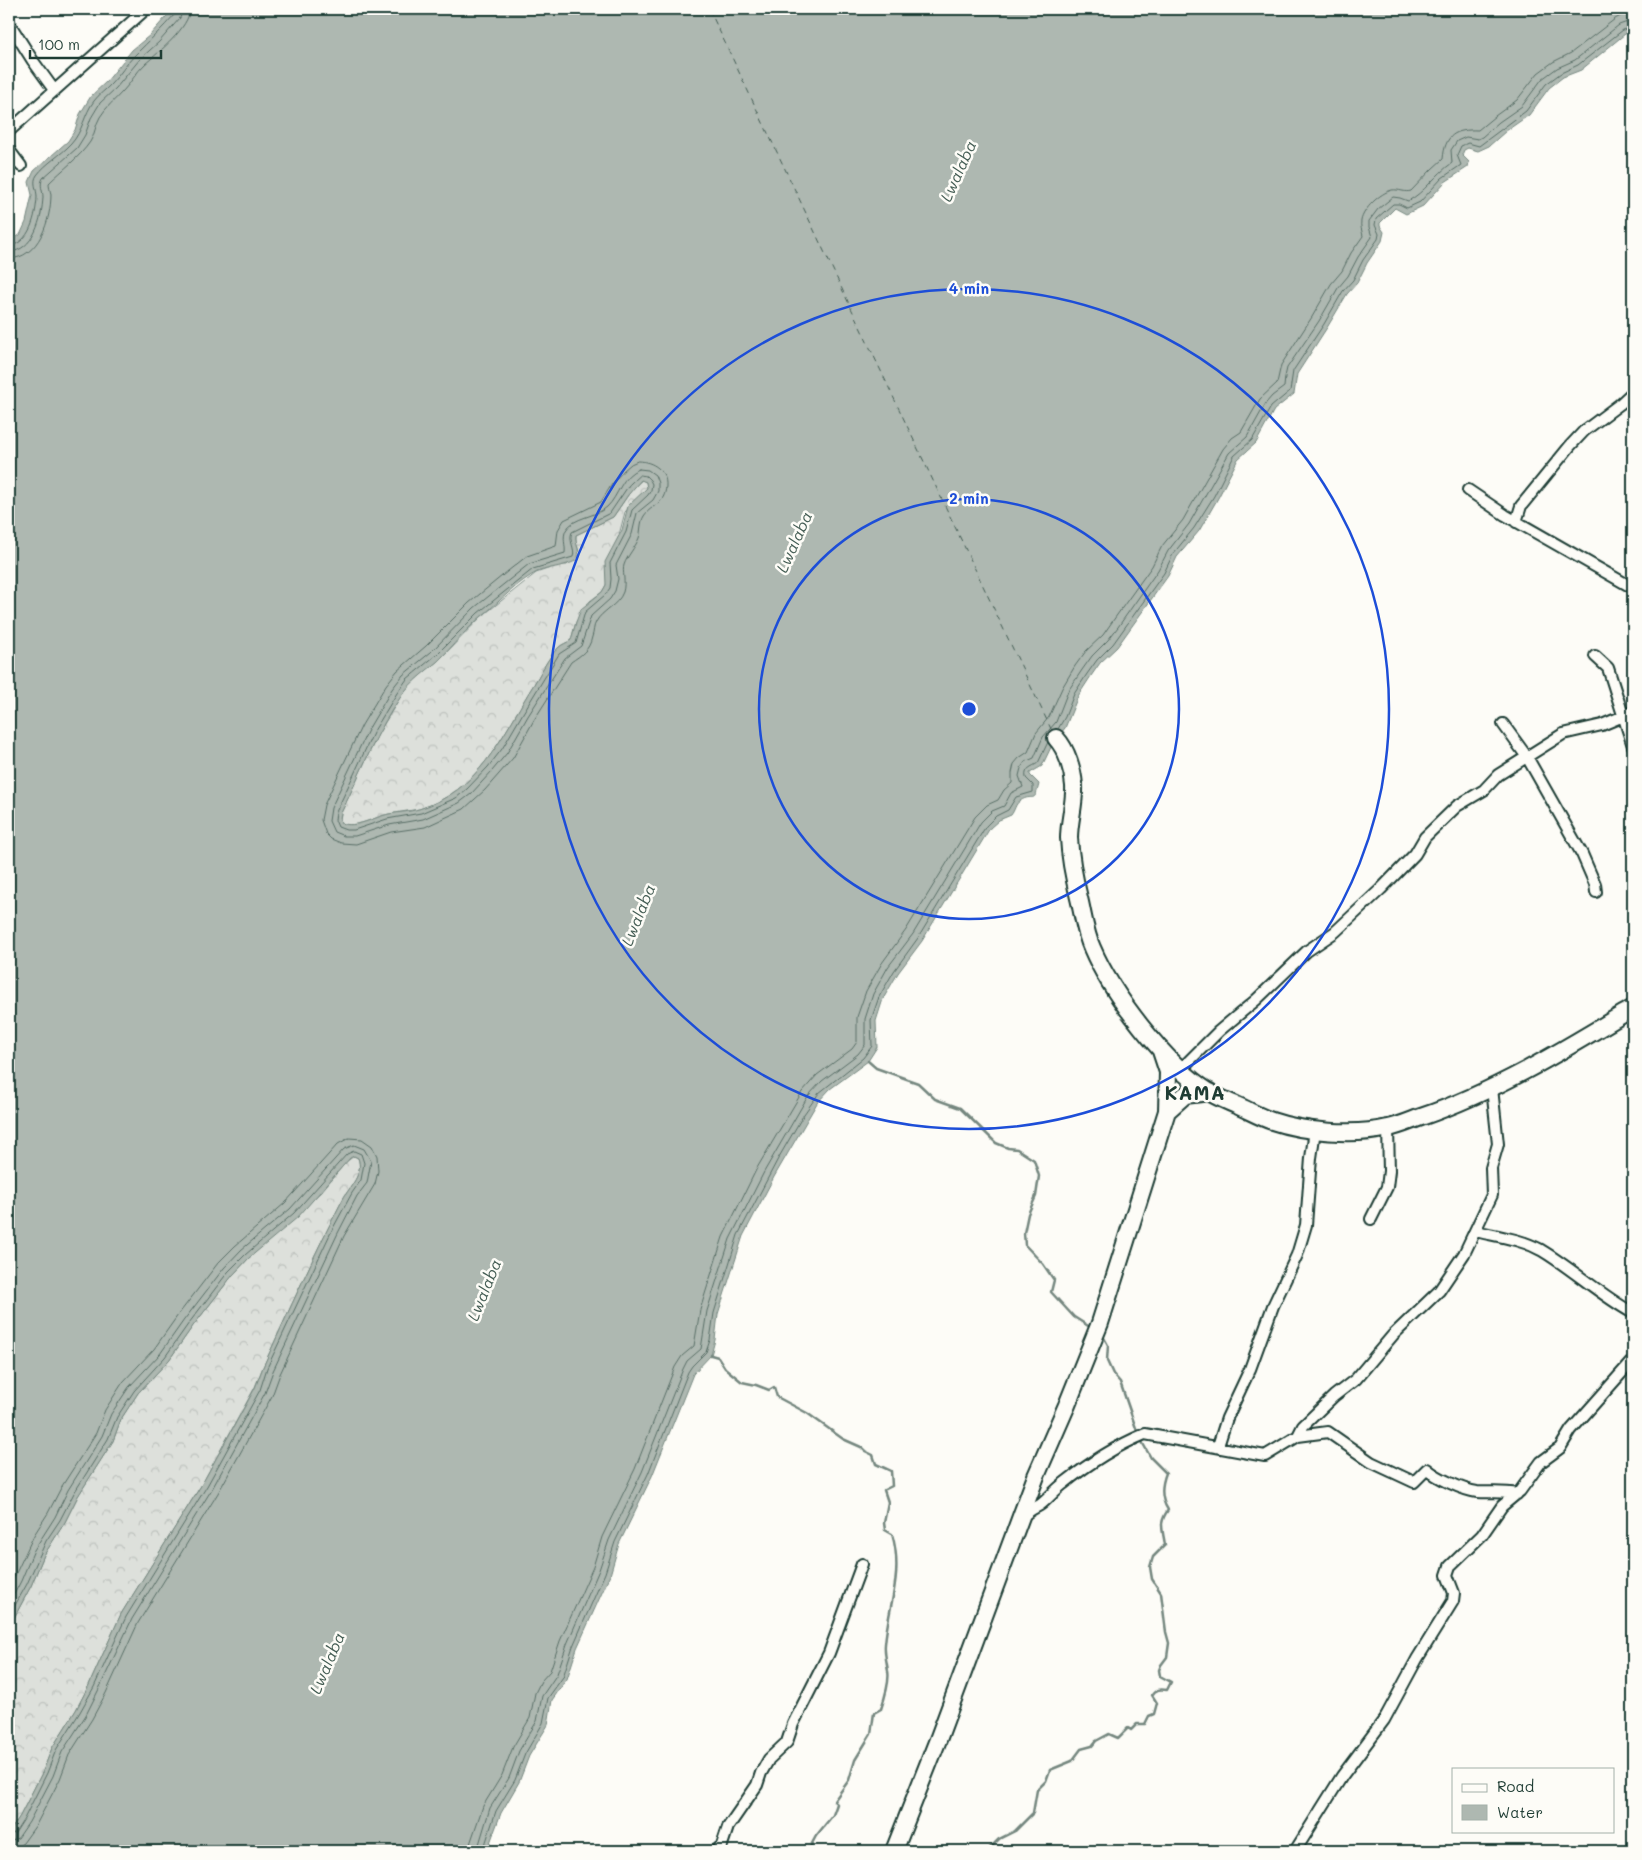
<svg xmlns="http://www.w3.org/2000/svg" width="1642" height="1860" viewBox="0 0 1642 1860" font-family="Mali,sans-serif">
  <style>
    .forest { fill: url(#forest-crowns); stroke: #7e8e88 }
    .water { fill: #aeb8b1; stroke: #75877f; fill-rule: evenodd }
    .lines { fill: none; stroke-linecap: round; stroke-linejoin: round }
    .shore { stroke: #586e66; stroke-width: 1 }
    .stream { stroke: #75877f; stroke-width: 2.5 }
    .ferry { stroke: #435c53; stroke-width: 1; stroke-dasharray: 6 5; stroke-linecap: butt }
    .street-casing { stroke: #1f3d34; stroke-width: 14 }
    .primary-casing { stroke: #1f3d34; stroke-width: 20 }
    .street { stroke: #fdfcf7; stroke-width: 10 }
    .primary { stroke: #fdfcf7; stroke-width: 16 }
    .ring { fill: none; stroke: #1d4ed8; stroke-width: 2.5 }
    .labels { text-anchor: middle; stroke-width: 5; stroke-linejoin: round; paint-order: stroke }
    .water-label { font-size: 16px; font-style: italic; fill: #435c53; stroke: #fdfcf7 }
    .district-label { font-size: 20px; font-weight: bold; letter-spacing: 1px; fill: #1f3d34; stroke: #fdfcf7 }
    .centre { fill: #1d4ed8; stroke: #fdfcf7; stroke-width: 2.5 }
    .ring-label { font-size: 15px; text-anchor: middle; font-weight: bold; fill: #1d4ed8; stroke: #fdfcf7; stroke-width: 5; stroke-linejoin: round; paint-order: stroke }
  </style>
  <defs>
    <pattern id="forest-crowns" width="20" height="18" patternUnits="userSpaceOnUse" patternTransform="scale(1.25)"><rect width="20" height="18" fill="#dde0db"/><path d="M2 6a3 3 0 1 1 6 0M12 15a3 3 0 1 1 6 0" fill="none" stroke="#bdc1bd"/></pattern>
  </defs>
  <rect width="100%" height="100%" fill="#fdfcf7"/>
  <filter id="ink" filterUnits="userSpaceOnUse"><feTurbulence type="fractalNoise" baseFrequency=".02" numOctaves="2"/><feDisplacementMap in="SourceGraphic" scale="10" xChannelSelector="R" yChannelSelector="G"/><feConvolveMatrix kernelMatrix="1 2 1 2 8 2 1 2 1" color-interpolation-filters="sRGB"/></filter>
  <g filter="url(#ink)">
    <path class="forest" d="M 642,480 L 646,482 L 647,488 L 625,512 L 606,585 L 602,592 L 590,601 L 576,622 L 571,640 C 567,643 562,644 558,648 C 548,657 539,677 531,689 C 501,738 479,791 419,809 C 409,811 399,812 389,814 C 374,817 356,829 341,823 L 340,819 L 341,813 L 378,734 L 401,696 L 411,683 L 439,660 L 481,617 L 536,573 L 559,565 L 567,565 L 579,551 L 576,543 L 576,535 L 613,517 L 633,488 Z
      M 354,1156 L 358,1158 C 364,1174 350,1186 343,1199 C 314,1254 289,1311 263,1367 L 255,1387 L 202,1484 L 121,1614 L 89,1685 L 76,1710 L 52,1748 L 43,1771 L 20,1816 L 9,1833 L 9,1627 L 31,1586 L 44,1555 L 65,1522 L 78,1496 L 113,1441 L 121,1419 L 138,1393 L 169,1360 L 193,1326 L 232,1276 L 249,1258 L 321,1192 L 346,1162 Z"/>
    <path class="water" d="M 173,9 L 1633,9 L 1633,30 L 1625,34 L 1581,70 L 1563,77 L 1549,88 L 1529,115 L 1506,131 L 1489,146 L 1478,151 L 1468,148 L 1464,150 L 1462,155 L 1469,162 L 1468,167 L 1445,182 L 1423,206 L 1406,214 L 1395,208 L 1380,223 L 1380,226 L 1384,232 L 1382,241 L 1367,263 L 1357,283 L 1347,294 L 1328,326 L 1297,374 L 1294,394 L 1274,410 L 1256,443 L 1238,459 L 1218,498 L 1199,531 L 1177,557 L 1168,576 L 1127,633 L 1117,647 L 1100,663 L 1091,676 L 1078,696 L 1065,728 L 1053,743 L 1042,766 L 1030,773 L 1030,775 L 1039,784 C 1034,806 1033,792 1020,801 C 1015,804 1015,810 1011,815 L 999,820 L 990,828 L 922,941 L 898,973 L 883,999 L 876,1021 L 877,1047 L 868,1061 L 830,1089 L 817,1103 L 774,1177 L 743,1236 L 718,1314 L 715,1340 L 711,1355 L 693,1374 L 652,1476 L 619,1544 L 610,1575 L 577,1648 L 567,1679 L 552,1700 L 548,1725 L 529,1756 L 519,1782 L 501,1813 L 487,1851 L 9,1851 L 9,1833 L 20,1816 L 43,1771 L 52,1748 L 76,1710 L 89,1685 L 121,1614 L 202,1484 L 255,1388 L 263,1367 C 289,1311 314,1254 343,1199 C 350,1186 364,1174 358,1158 L 354,1156 L 350,1158 L 298,1217 L 249,1258 L 232,1276 L 193,1326 L 169,1360 L 138,1393 L 121,1419 L 113,1441 L 78,1496 L 65,1522 L 44,1555 L 31,1586 L 9,1627 L 9,241 L 20,235 L 26,222 L 32,195 L 29,182 L 34,171 L 68,141 L 75,130 L 80,114 L 91,96 L 107,81 L 132,50 L 150,35 ZM 641,480 L 646,482 L 647,488 L 628,506 L 622,530 L 605,562 L 606,585 L 602,592 L 581,609 L 576,622 L 571,640 C 567,643 562,644 558,648 C 548,657 539,677 531,689 C 501,738 479,791 419,809 C 409,812 399,812 389,814 C 374,817 356,829 341,823 L 340,819 L 341,813 C 361,773 376,731 402,695 C 412,681 425,672 438,661 C 453,646 466,629 483,615 C 499,602 519,581 537,572 C 546,568 572,565 576,560 C 583,553 574,544 576,535 L 613,517 L 628,495 Z"/>
    <g class="lines">
      <path class="shore" d="M 9,246 C 30,244 36,215 37,197 C 37,189 32,182 37,175 C 46,163 61,155 71,144 C 83,131 84,114 94,101 C 99,94 106,90 111,84 C 120,75 126,64 135,55 C 149,41 162,29 175,14 L 176,9
        M 9,252 C 34,251 42,218 43,197 C 43,190 39,185 43,178 L 77,148 L 85,135 L 91,118 L 100,103 L 116,88 L 140,59 L 159,42 L 180,18 L 183,9
        M 9,259 C 39,258 51,220 51,194 C 50,190 49,187 49,183 C 63,169 79,158 90,142 C 95,135 95,125 100,117 C 106,107 115,100 123,91 C 131,83 136,72 145,64 C 159,52 189,28 190,9
        M 638,461 C 653,461 667,471 666,486 C 665,505 652,504 644,516 C 640,522 641,532 639,538 C 635,548 627,556 624,565 C 622,571 626,582 623,592 C 618,606 602,610 596,622 C 593,627 594,632 592,637 C 589,651 581,655 571,662 L 534,720 L 513,758 L 485,790 L 464,809 L 425,827 L 391,832 L 356,844 L 341,843 L 331,839 L 326,834 L 321,820 L 324,805 L 362,725 L 386,685 L 397,671 L 426,646 L 469,603 L 508,571 L 527,556 L 556,546 L 558,530 L 564,520 L 601,502 L 612,484 L 624,470 L 631,464 Z
        M 639,469 L 648,470 L 655,475 L 658,483 L 658,491 L 653,500 L 637,513 L 632,534 L 616,565 L 618,579 L 615,591 L 610,599 L 591,616 L 581,646 L 565,658 L 528,716 L 507,753 L 492,771 L 471,794 L 459,803 L 423,819 L 389,825 L 355,836 L 344,836 L 334,832 L 329,821 L 331,808 L 369,728 L 392,689 L 403,675 L 431,652 L 474,608 L 529,564 L 565,553 C 566,545 562,538 566,530 C 573,517 596,517 607,507 C 619,496 621,475 639,469 Z
        M 640,475 L 646,476 L 650,480 L 652,484 L 651,490 L 648,495 L 632,510 L 626,532 L 610,563 L 611,579 L 610,588 L 605,595 L 585,612 L 576,643 L 559,654 L 523,713 L 502,749 L 488,767 L 467,789 L 456,798 L 421,813 L 387,819 L 354,830 L 346,830 L 338,827 L 335,820 L 336,812 L 355,772 L 374,731 L 397,693 L 407,679 L 435,656 L 478,613 L 533,569 L 573,557 C 576,549 568,541 572,532 L 610,513 L 629,485 Z
        M 1058,729 L 1065,717 L 1074,694 L 1087,674 L 1097,660 L 1113,644 L 1123,630 L 1164,573 L 1173,554 L 1194,528 L 1214,496 L 1234,456 L 1252,440 L 1271,407 L 1290,391 L 1293,371 L 1324,324 L 1343,291 L 1353,280 L 1363,260 L 1378,239 L 1379,234 L 1375,225 L 1376,219 L 1393,204 L 1399,204 L 1407,208 L 1420,202 L 1442,178 L 1461,165 L 1457,155 L 1461,146 L 1468,143 L 1479,146 L 1526,111 L 1546,84 L 1561,73 L 1578,65 L 1623,30 L 1633,26
        M 9,1588 L 34,1535 L 48,1513 L 62,1486 L 96,1433 L 105,1410 L 123,1382 L 154,1349 L 178,1315 L 218,1263 L 235,1246 L 285,1203 L 338,1144 L 349,1138 L 362,1139 L 372,1146 L 377,1156 L 378,1171 L 375,1184 L 344,1236 L 280,1374 L 272,1396 L 218,1493 L 138,1623 L 106,1693 L 92,1719 L 69,1755 L 60,1779 L 36,1825 L 23,1843 L 17,1847 L 9,1848
        M 9,1604 L 21,1581 L 34,1550 L 55,1517 L 68,1490 L 102,1436 L 111,1414 L 129,1387 L 160,1354 L 184,1320 L 224,1268 L 241,1250 L 290,1209 L 344,1149 L 354,1145 L 364,1149 L 371,1161 L 367,1183 L 357,1196 L 338,1233 L 273,1371 L 265,1393 L 212,1489 L 132,1619 L 99,1689 L 86,1715 L 62,1752 L 53,1776 L 29,1822 L 18,1838 L 9,1841
        M 9,1616 L 27,1584 L 46,1541 L 60,1520 L 74,1493 L 108,1439 L 117,1417 L 134,1391 L 165,1357 L 189,1323 L 228,1272 L 245,1255 L 294,1213 L 347,1154 L 354,1151 L 361,1154 L 364,1163 L 361,1180 L 352,1193 L 332,1230 L 267,1368 L 260,1390 L 207,1486 L 126,1617 L 94,1687 L 80,1712 L 56,1750 L 47,1773 L 24,1819 L 15,1833 L 9,1834
        M 469,1851 L 470,1844 L 483,1806 L 502,1775 L 513,1747 L 530,1718 L 535,1693 L 541,1681 L 550,1671 L 560,1641 L 593,1567 L 602,1537 L 635,1469 L 675,1367 L 682,1356 L 694,1346 L 700,1310 L 723,1237 L 757,1168 L 802,1092 L 817,1075 L 852,1049 L 857,1042 L 857,1017 L 866,991 L 882,963 L 906,930 L 975,817 L 987,805 L 998,800 L 1004,790 L 1012,783 L 1012,773 L 1014,764 L 1019,758 L 1028,752 L 1036,733 L 1049,717 L 1062,688 L 1075,666 L 1086,651 L 1103,635 L 1112,622 L 1152,566 L 1162,546 L 1183,520 L 1223,449 L 1232,438 L 1241,432 L 1260,399 L 1277,383 L 1281,365 L 1312,317 L 1331,284 L 1342,271 L 1351,253 L 1363,236 C 1362,231 1360,226 1361,221 C 1363,209 1380,193 1392,190 C 1399,189 1405,193 1411,191 L 1432,169 L 1443,159 C 1445,135 1455,129 1478,130 L 1495,116 L 1517,100 L 1538,73 L 1553,62 L 1571,53 L 1615,19 L 1626,13 L 1633,12
        M 477,1851 L 490,1808 L 509,1778 L 519,1751 L 537,1721 L 542,1696 L 557,1674 L 567,1644 L 599,1570 L 609,1540 L 642,1472 L 683,1369 L 687,1361 L 701,1349 L 707,1311 L 730,1239 L 764,1172 L 808,1096 L 822,1081 L 858,1054 L 865,1045 L 865,1019 L 873,994 L 888,967 L 913,934 L 981,822 L 992,811 L 1004,806 L 1011,793 L 1023,787 L 1019,776 L 1021,768 L 1025,762 L 1034,758 L 1043,737 L 1056,722 L 1068,691 L 1082,670 L 1092,656 L 1108,640 L 1118,627 L 1158,570 L 1168,551 L 1189,524 L 1229,453 L 1247,437 L 1266,403 L 1272,396 L 1284,387 L 1285,377 L 1287,368 L 1319,321 L 1338,288 L 1348,276 L 1358,257 L 1372,237 L 1369,227 L 1369,221 L 1378,209 L 1393,197 L 1400,198 L 1408,201 C 1424,193 1436,174 1452,163 L 1451,150 L 1457,141 L 1466,137 L 1478,139 L 1482,137 L 1499,122 L 1522,106 L 1542,79 L 1557,68 L 1575,60 L 1619,25 L 1633,20
        M 483,1851 L 496,1811 L 515,1780 L 525,1754 L 543,1723 L 548,1698 L 563,1677 L 573,1646 L 605,1573 L 615,1542 L 648,1474 L 688,1372 L 692,1366 L 706,1352 L 710,1340 L 714,1313 L 738,1235 L 779,1157 L 804,1114 L 819,1093 L 863,1058 L 872,1046 L 871,1020 L 879,997 L 894,971 L 918,938 L 986,826 L 996,816 L 1008,810 L 1016,797 L 1033,792 L 1033,785 L 1026,778 C 1024,768 1032,767 1038,763 L 1048,742"/>
      <path class="stream" d="M 868,1061 L 876,1068 L 918,1083 L 935,1099 L 960,1108 L 996,1143 L 1008,1148 L 1017,1149 L 1034,1160 L 1039,1176 L 1036,1196 L 1028,1214 L 1024,1233 L 1025,1245 L 1043,1264 L 1054,1280 L 1051,1292 L 1074,1317 L 1093,1329
        M 1102,1334 L 1108,1345 L 1107,1361 L 1113,1374 L 1120,1382 L 1138,1434
        M 711,1355 L 718,1357 L 725,1368 L 742,1382 L 756,1385 L 769,1390 L 774,1387 L 777,1397 L 807,1413 L 843,1439 L 861,1447 L 865,1451 L 873,1455 L 876,1464 L 891,1471 L 892,1486 L 884,1490 L 888,1502 L 884,1523 L 885,1530 L 892,1534 C 904,1574 888,1606 885,1644 C 884,1654 887,1662 888,1671 C 890,1680 884,1700 881,1709 L 874,1713 L 871,1734 L 855,1760 L 849,1780 L 834,1801 L 837,1804 L 833,1815 L 816,1836 L 808,1851
        M 987,1851 L 999,1839 L 1015,1831 L 1033,1813 L 1037,1790 L 1046,1781 L 1050,1770 L 1072,1761 L 1081,1749 L 1092,1746 L 1096,1741 L 1109,1734 L 1118,1738 L 1128,1728 L 1131,1730 L 1137,1724 L 1145,1724 L 1149,1716 L 1154,1714 L 1157,1703 L 1152,1695 C 1156,1689 1160,1689 1167,1690 L 1171,1682 L 1160,1676 L 1159,1670 L 1161,1665 L 1167,1657 L 1169,1643 L 1166,1632 L 1161,1593 L 1152,1579 L 1150,1567 L 1153,1557 L 1165,1545 C 1163,1529 1158,1524 1168,1510 C 1160,1498 1161,1486 1166,1473 L 1151,1458 L 1141,1440"/>
      <path class="ferry" d="M 709,9 L 1052,731"/>
      <defs>
        <path id="street" d="M 9,23 L 33,61 L 54,90
          M 9,131 L 146,9
          M 9,150 L 21,166
          M 1468,490 L 1505,515 L 1633,588
          M 1516,522 L 1521,506 L 1570,446 L 1584,431 L 1620,404 L 1633,392
          M 1595,656 L 1608,668 L 1633,746
          M 1503,724 L 1527,757 L 1582,854 L 1595,884 L 1596,892
          M 1181,1069 L 1219,1031 L 1256,1000 L 1307,951 L 1335,932 L 1381,889 L 1415,854 L 1425,837 L 1457,806 L 1484,790 L 1498,775 L 1563,734 L 1602,725 L 1633,712
          M 1371,1219 L 1387,1187 L 1389,1171 L 1388,1128
          M 1475,1231 C 1497,1236 1521,1239 1541,1250 C 1573,1269 1600,1295 1633,1313
          M 1298,1436 L 1328,1432 L 1371,1462 L 1414,1482 L 1427,1469 C 1437,1478 1463,1490 1477,1492 C 1491,1493 1503,1491 1517,1494
          M 1218,1446 L 1227,1418 L 1250,1369 L 1273,1306 L 1297,1255 L 1306,1225 L 1311,1158 L 1315,1130
          M 1024,1515 C 1029,1511 1034,1508 1040,1505 C 1048,1499 1055,1490 1063,1484 C 1088,1464 1116,1446 1145,1434 L 1265,1456 L 1298,1436 L 1303,1426 L 1334,1396 L 1356,1379 L 1393,1335 L 1439,1291 L 1464,1254 L 1492,1195 L 1491,1168 L 1498,1144 L 1492,1088
          M 716,1851 L 722,1845 L 728,1827 L 757,1785 L 761,1773 L 769,1759 L 787,1742 L 793,1724 L 829,1653 L 862,1564
          M 1295,1851 L 1342,1776 L 1384,1720 L 1417,1659 L 1453,1601 L 1454,1593 L 1447,1575 L 1450,1566 L 1482,1535 L 1502,1506 L 1520,1491 L 1541,1462 L 1560,1448 L 1571,1430 L 1633,1360"/>
        <path id="primary" d="M 1056,738 C 1067,750 1073,770 1074,786 C 1075,803 1069,821 1069,838 C 1070,858 1074,878 1079,898 C 1083,914 1085,933 1092,948 C 1112,995 1166,1065 1209,1092 C 1217,1097 1227,1101 1236,1105 C 1248,1110 1260,1117 1272,1121 C 1304,1132 1355,1136 1388,1128 C 1399,1126 1410,1121 1421,1117 C 1497,1091 1565,1049 1633,1008
          M 1167,1111 L 1185,1095 L 1210,1092
          M 894,1851 L 939,1737 L 1036,1476 L 1067,1405 L 1100,1323 L 1167,1111 L 1168,1072 L 1161,1051"/>
      </defs>
      <use href="#street" class="street-casing"/>
      <use href="#primary" class="primary-casing"/>
      <use href="#street" class="street"/>
      <use href="#primary" class="primary"/>
    </g>
  </g>
  <g class="ring">
    <circle cx="969" cy="709" r="210"/>
    <circle cx="969" cy="709" r="420"/>
  </g>
  <g class="labels">
    <g class="water-label">
      <text transform="translate(958 171) rotate(-66)" y="6">Lwalaba</text>
      <text transform="translate(794 542) rotate(-66)" y="6">Lwalaba</text>
      <text transform="translate(638 915) rotate(-68)" y="6">Lwalaba</text>
      <text transform="translate(484 1290) rotate(-68)" y="6">Lwalaba</text>
      <text transform="translate(327 1663) rotate(-67)" y="6">Lwalaba</text>
    </g>
    <g class="district-label">
      <text x="1195" y="1100">KAMA</text>
    </g>
  </g>
  <circle cx="969" cy="709" r="8" class="centre"/>
  <g class="ring-label">
    <text x="969" y="294">4 min</text>
    <text x="969" y="504">2 min</text>
  </g>
  <rect width="1642" height="1860" fill="none" stroke="#fdfcf7" stroke-width="30"/>
  <rect x="15" y="15" width="1612" height="1830" fill="none" stroke="#1f3d34" stroke-width="2" filter="url(#ink)"/>
  <rect x="1452" y="1768" width="162" height="65" fill="#fdfcf7" stroke="#a4b0a9"/>
  <rect x="1462" y="1784" width="25" height="8" fill="#fdfcf7" stroke="#a4b0a9"/>
  <text x="1497" y="1792" font-size="15" fill="#1f3d34">Road</text>
  <rect x="1462" y="1805" width="25" height="15" fill="#aeb8b1" stroke="#a4b0a9"/>
  <text x="1497" y="1818" font-size="15" fill="#1f3d34">Water</text>
  <path d="M30 50v8h131v-8" fill="none" stroke="#1f3d34" stroke-width="2.5"/>
  <text x="38" y="50" font-size="15" fill="#1f3d34" stroke="#fdfcf7" stroke-width="4" paint-order="stroke">100 m</text>
</svg>
